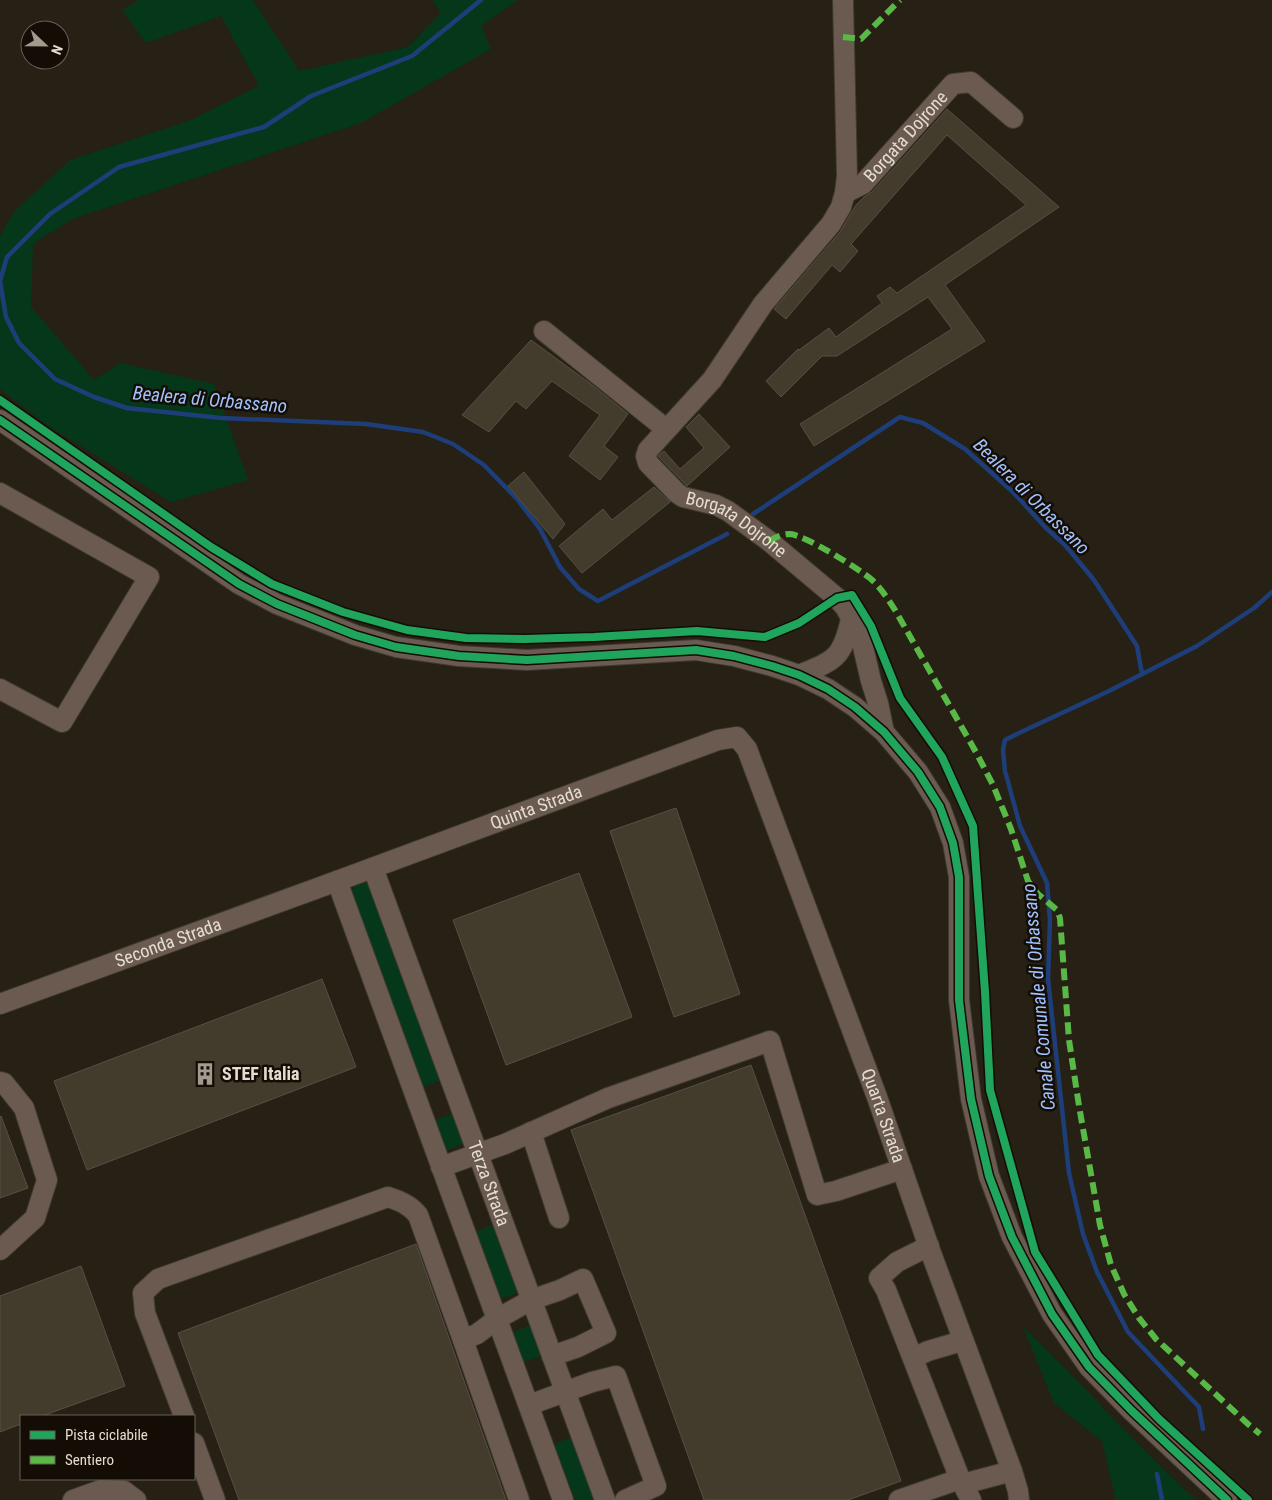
<svg xmlns="http://www.w3.org/2000/svg" width="1272" height="1500" viewBox="0 0 1272 1500" font-family="'Roboto Condensed',sans-serif">
  <style>
    .green { fill: #05381b }
    .lines { fill: none; stroke-linecap: round; stroke-linejoin: round }
    .stream { stroke: #1e3e7a; stroke-width: 4.5 }
    .building { fill: #433b2c; stroke: #565046 }
    .minor-casing { stroke: #403a30; stroke-width: 22 }
    .minor { stroke: #6a5a50; stroke-width: 20 }
    .quiet { stroke: #58b947; stroke-width: 6; stroke-dasharray: 12 6; stroke-linecap: butt }
    .cycleway-casing { stroke: #130d05; stroke-width: 11 }
    .cycleway { stroke: #20a55d; stroke-width: 8 }
    .labels { text-anchor: middle; stroke-width: 5; stroke-linejoin: round; paint-order: stroke }
    .street-label { font-size: 18px; fill: #e5ddd0; stroke: #130d05 }
    .poi-label { font-size: 18px; font-weight: bold; fill: #e5ddd0; stroke: #130d05; text-anchor: start }
    .water-label { font-size: 19px; font-style: italic; fill: #a0c1fc; stroke: #130d05 }
  </style>
  <rect width="100%" height="100%" fill="#272014"/>
  <path class="green" d="M 139,0 L 253,0 L 299,71 L 408,47 L 441,13 L 432,0 L 518,0 L 481,26 L 491,49 L 361,123 L 72,219 L 33,244 L 31,307 L 94,380 L 120,363 L 214,384 L 248,480 L 171,502 L 50,427 L 0,389 L 0,236 L 14,212 L 70,160 L 189,121 L 259,86 L 221,16 L 146,43 L 122,10 Z
    M 363,882 L 370,885 L 442,1080 L 423,1087 L 351,892 L 354,886 Z
    M 454,1113 L 465,1143 L 446,1151 L 435,1120 Z
    M 495,1224 L 520,1292 L 500,1299 L 476,1231 Z
    M 532,1325 L 542,1356 L 523,1362 L 513,1332 Z
    M 1023,1327 C 1082,1383 1136,1445 1196,1500 L 1114,1500 L 1115,1496 L 1102,1441 L 1054,1403 Z
    M 573,1437 L 596,1500 L 575,1500 L 554,1444 Z"/>
  <g class="lines">
    <path class="stream" d="M 481,0 L 412,56 L 311,96 L 264,127 L 119,167 L 50,214 L 7,257 L 0,281 L 6,317 L 19,343 L 55,379 L 94,397 L 127,408 L 221,418 L 366,424 L 423,432 L 453,444 L 484,465 L 517,499 L 540,529 L 560,567 L 579,589 L 598,601 L 727,534
      M 753,514 L 900,417 L 923,423 L 965,449 L 1013,492 L 1046,528 L 1065,545 L 1094,580 L 1137,646 L 1142,674
      M 1203,1429 L 1199,1407 L 1128,1332 L 1097,1272 L 1083,1234 L 1069,1173 L 1048,979 L 1050,920 L 1047,883 L 1020,826 L 1005,771 L 1003,750 L 1005,740 L 1019,733 L 1109,691 L 1197,646 L 1254,608 L 1272,592
      M 1157,1474 L 1162,1500"/>
  </g>
  <path class="building" d="M 947,109 L 1059,207 L 945,285 L 985,341 L 814,446 L 800,424 L 952,329 L 928,297 L 837,356 L 822,356 L 781,397 L 766,381 L 798,349 L 799,350 L 829,328 L 836,337 L 882,303 L 877,296 L 890,287 L 897,293 L 1026,205 L 947,135 L 851,244 L 858,251 L 840,272 L 832,265 L 786,319 L 774,309 L 840,232 L 856,205 L 864,197 L 872,192 Z
    M 531,340 L 591,384 L 628,414 L 604,446 L 618,457 L 600,480 L 569,456 L 600,415 L 552,381 L 526,409 L 516,401 L 489,432 L 462,415 Z
    M 699,414 L 730,447 L 687,486 L 658,456 L 664,451 L 680,469 L 704,448 L 686,427 Z
    M 524,472 L 565,524 L 553,539 L 508,486 Z
    M 654,487 L 670,502 L 582,573 L 559,546 L 603,509 L 612,520 Z
    M 676,808 L 740,994 L 674,1017 L 610,831 Z
    M 579,873 L 632,1017 L 506,1065 L 453,920 Z
    M 322,979 L 356,1067 L 87,1170 L 54,1081 Z
    M 751,1065 L 901,1481 L 848,1500 L 704,1500 L 571,1130 Z
    M 1,1116 L 28,1188 L 0,1198 L 0,1117 Z
    M 416,1244 L 506,1500 L 239,1500 L 178,1333 Z
    M 81,1266 L 125,1386 L 42,1416 L 21,1416 L 21,1424 L 0,1432 L 0,1296 Z"/>
  <g class="lines">
    <defs>
      <g id="minor">
        <path id="s1" d="M 843,0 L 847,176 L 845,193 L 841,207 L 831,224 L 763,304 L 712,380 L 648,450 L 646,456 L 648,463 L 677,493 L 683,497 L 716,505 L 728,511 L 769,541 L 837,598 L 845,607 L 860,634 L 871,681 L 878,703 L 884,732"/>
        <path id="s2" d="M 845,193 L 863,184 L 953,84 L 971,82 L 1013,118"/>
        <path d="M 544,331 L 666,429"/>
        <path d="M 0,420 L 239,584 L 277,604 L 355,635 L 396,647 L 459,656 L 527,660 L 696,650 L 734,656 L 772,666 L 799,675 L 828,689 L 855,707 L 884,732 L 918,772 L 940,807 L 953,843 L 959,877 L 959,1000 L 971,1099 L 989,1176 L 1012,1237 L 1052,1314 L 1089,1367 L 1132,1411 L 1227,1500"/>
        <path d="M 0,493 L 149,577 L 62,722 L 0,689"/>
        <path d="M 799,675 C 835,660 842,659 851,619"/>
        <path id="s3" d="M 373,868 L 605,1500"/>
        <path d="M 337,881 L 563,1500"/>
        <path id="s4" d="M 0,1004 L 337,881 L 718,740 L 737,737 L 747,749 L 877,1097 L 931,1253 L 1012,1471 L 1018,1491 L 1019,1500"/>
        <path d="M 0,1082 L 4,1083 L 24,1108 L 47,1180 L 35,1218 L 0,1250"/>
        <path d="M 531,1132 L 559,1218"/>
        <path d="M 441,1167 L 505,1144 L 608,1098 L 770,1041 L 817,1195 L 836,1191 L 902,1169"/>
        <path d="M 929,1246 L 897,1262 L 879,1278 L 886,1290 L 960,1479 L 971,1500"/>
        <path d="M 463,1340 L 477,1334 L 497,1319 L 531,1300 L 560,1290 L 583,1279 L 606,1333 L 578,1347 L 552,1356"/>
        <path d="M 913,1358 L 928,1351 L 962,1341"/>
        <path d="M 529,1405 L 592,1382 L 616,1376 L 656,1486 L 625,1500"/>
        <path d="M 184,1416 L 145,1313 L 143,1293 L 158,1279 L 388,1197 C 400,1201 410,1205 418,1215 L 463,1340 L 519,1500"/>
        <path d="M 194,1443 L 215,1500"/>
        <path d="M 963,1484 L 1012,1471"/>
        <path d="M 73,1500 L 101,1490 L 124,1491 L 136,1500"/>
        <path d="M 899,1500 L 960,1479"/>
      </g>
    </defs>
    <use href="#minor" class="minor-casing"/>
    <use href="#minor" class="minor"/>
    <path class="quiet" d="M 843,37 L 861,39 L 900,0
      M 769,541 C 776,537 782,534 790,534 C 805,535 859,569 871,579 C 881,588 888,599 895,610 L 977,754 L 993,785 L 1011,829 L 1028,881 L 1038,894 L 1057,910 L 1060,918 L 1069,1040 L 1079,1106 L 1100,1225 L 1111,1265 L 1124,1294 L 1139,1318 L 1156,1339 L 1249,1425 L 1260,1434"/>
    <defs>
      <path id="cycleway" d="M 0,400 L 211,547 L 272,584 L 343,612 L 407,630 L 466,638 L 524,639 L 594,637 L 697,631 L 765,637 L 799,623 L 837,598 L 852,595 L 871,626 L 900,698 L 942,757 L 973,826 L 985,992 L 990,1090 L 1035,1252 L 1098,1355 L 1159,1419 L 1248,1500
        M 0,420 L 239,584 L 277,604 L 355,635 L 396,647 L 459,656 L 527,660 L 696,650 L 734,656 L 772,666 L 799,675 L 828,689 L 855,707 L 884,732 L 918,772 L 940,807 L 953,843 L 959,877 L 959,1000 L 971,1099 L 989,1176 L 1012,1237 L 1052,1314 L 1089,1367 L 1132,1411 L 1227,1500"/>
    </defs>
    <use href="#cycleway" class="cycleway-casing"/>
    <use href="#cycleway" class="cycleway"/>
  </g>
  <defs>
    <symbol id="building-bare" viewBox="-9 -9 18 18"><path d="M-4-6H4V6H1V3H-1V6H-4ZM-2.5-4.3h1.7v1.8h-1.7ZM.8-4.3h1.7v1.8H.8ZM-2.5-1h1.7V.8h-1.7ZM.8-1h1.7V.8H.8Z" fill="#a29b8e" stroke="#130d05" stroke-width="2.5" paint-order="stroke"/></symbol>
  </defs>
  <g fill-rule="evenodd">
    <use href="#building-bare" x="189" y="1058" width="32" height="32"/>
  </g>
  <g class="labels">
    <g class="street-label">
      <text dy="6" stroke="none"><textPath href="#s2" startOffset="84">Borgata Dojrone</textPath></text>
      <text dy="6" stroke="none"><textPath href="#s1" startOffset="642">Borgata Dojrone</textPath></text>
      <text dy="6" stroke="none"><textPath href="#s4" startOffset="571">Quinta Strada</textPath></text>
      <text dy="6" stroke="none"><textPath href="#s4" startOffset="179">Seconda Strada</textPath></text>
      <text dy="6" stroke="none"><textPath href="#s4" startOffset="1191">Quarta Strada</textPath></text>
      <text dy="6" stroke="none"><textPath href="#s3" startOffset="336">Terza Strada</textPath></text>
    </g>
    <g class="poi-label">
      <text x="222" y="1080">STEF Italia</text>
    </g>
    <g class="water-label">
      <text transform="translate(210 399) rotate(5)" y="7">Bealera di Orbassano</text>
      <text transform="translate(1032 496) rotate(45)" y="7">Bealera di Orbassano</text>
      <text transform="translate(1038 997) rotate(-95)" y="7">Canale Comunale di Orbassano</text>
    </g>
  </g>
  <rect x="20" y="1415" width="175" height="65" fill="#130d05" stroke="#676056"/>
  <rect x="30" y="1431" width="25" height="8" fill="#20a55d" stroke="#676056"/>
  <text x="65" y="1440" font-size="15" fill="#e5ddd0">Pista ciclabile</text>
  <rect x="30" y="1456" width="25" height="8" fill="#58b947" stroke="#676056"/>
  <text x="65" y="1465" font-size="15" fill="#e5ddd0">Sentiero</text>
  <g transform="translate(45 45) rotate(112)"><circle r="24" fill="#130d05" stroke="#676056"/>
  <path d="M0-4L9 19L0 12L-9 19Z" fill="#a29b8e"/>
  <text y="-8" font-size="14" font-weight="bold" text-anchor="middle" fill="#e5ddd0">N</text>
  </g>
</svg>
